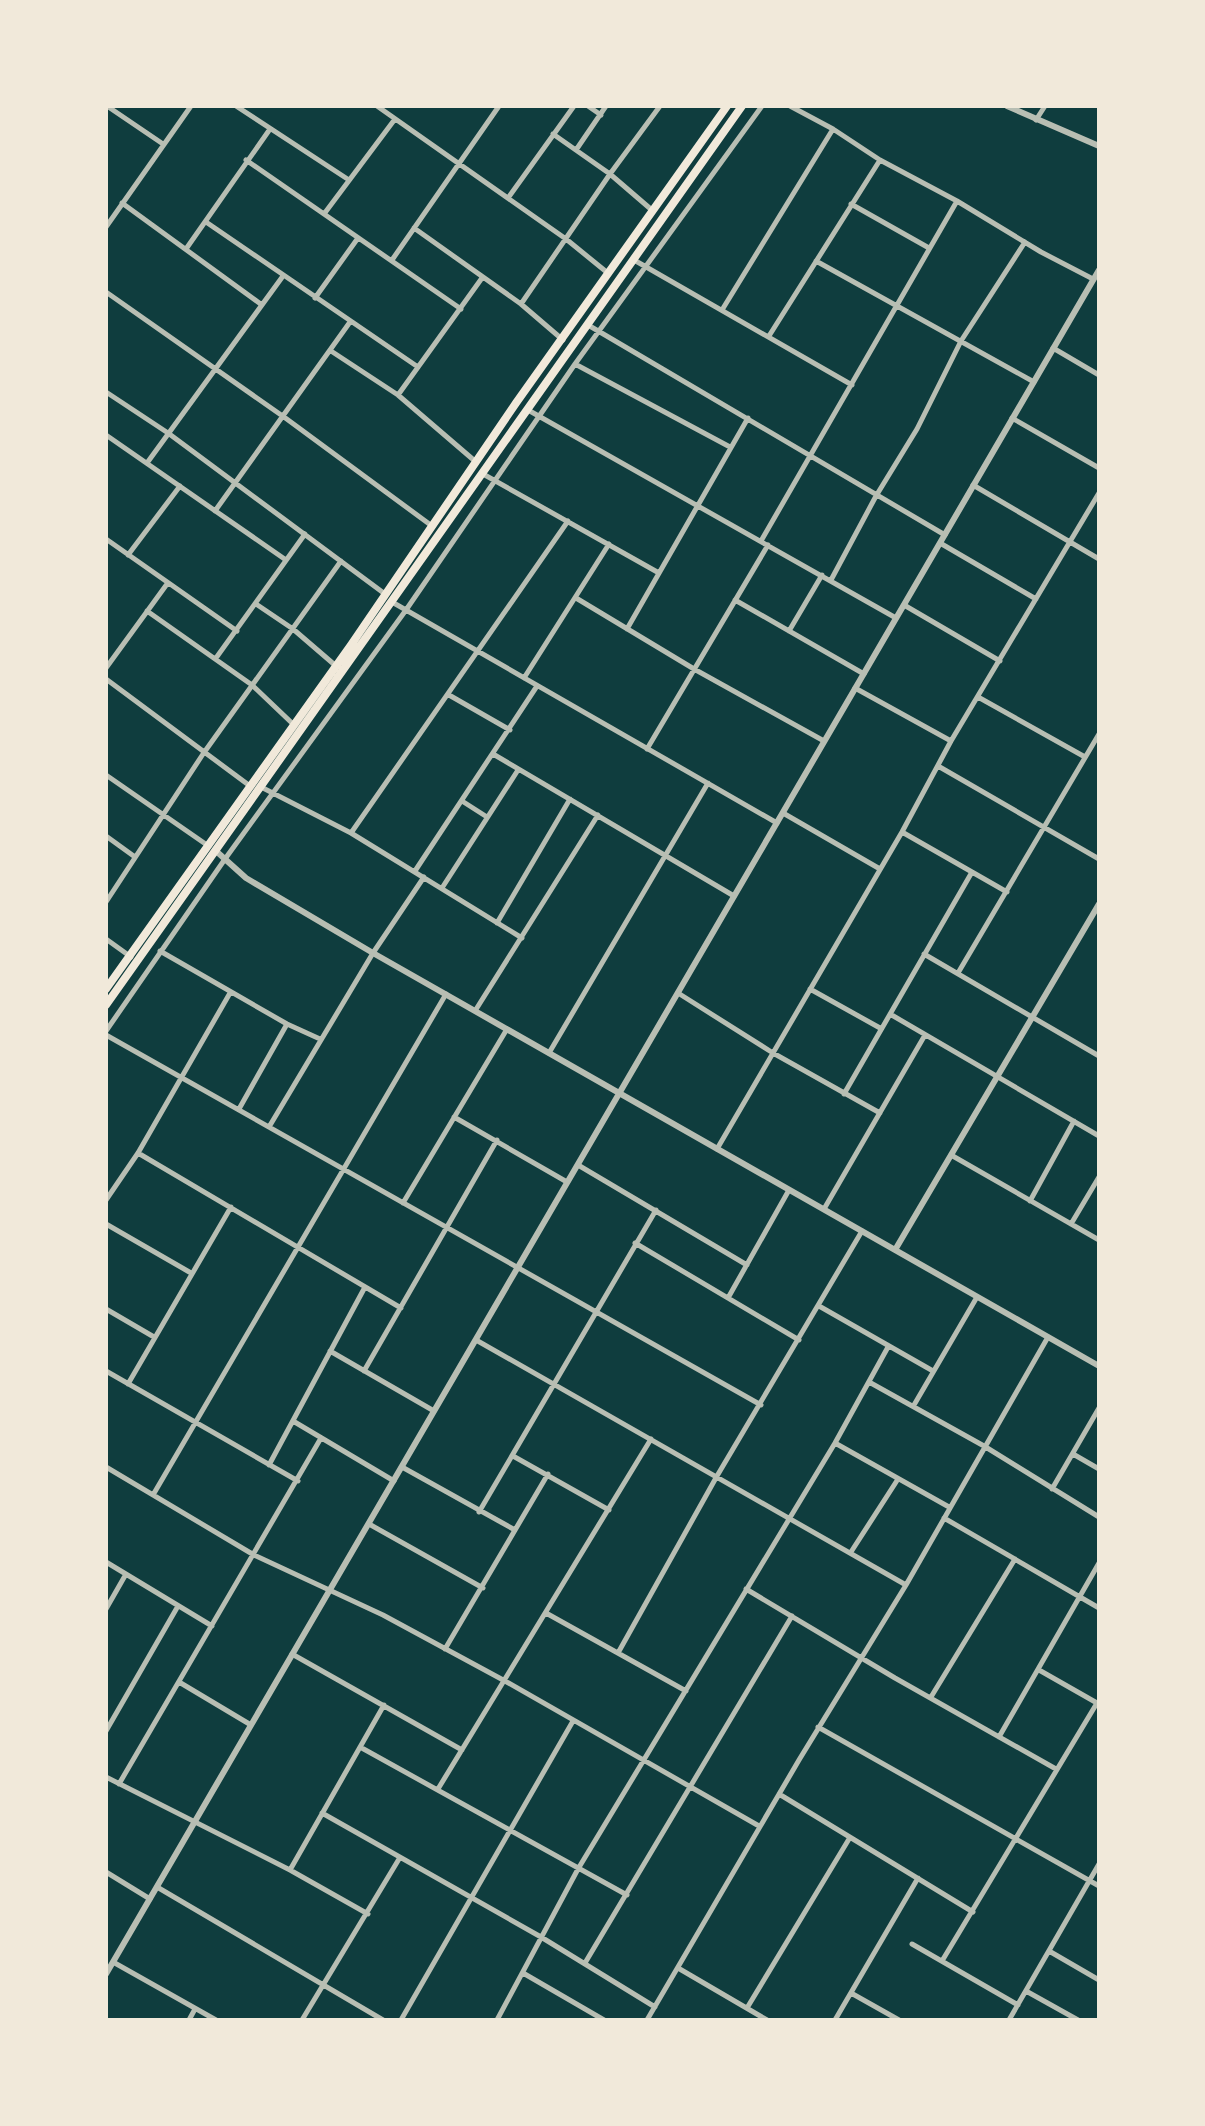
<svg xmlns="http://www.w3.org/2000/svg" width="1205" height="2126" viewBox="0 0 1205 2126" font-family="'Open Sans',sans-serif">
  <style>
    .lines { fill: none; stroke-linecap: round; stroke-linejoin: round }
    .minor { stroke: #b8beb3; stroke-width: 5 }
    .tertiary { stroke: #b8beb3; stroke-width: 6 }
    .primary { stroke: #f1e9da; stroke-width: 8 }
  </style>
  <rect width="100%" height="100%" fill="#0f3d3e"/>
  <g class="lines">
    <path class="minor" d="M 107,106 L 163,144
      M 236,106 L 349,180
      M 377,106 L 566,239 L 609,274
      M 588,106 L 601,115
      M 790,106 L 833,129 L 880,160 L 957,201 L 1041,252 L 1093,279
      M 1036,120 L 1045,106
      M 553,134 L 610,174 L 653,211
      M 576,150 L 606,106
      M 246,160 L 461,309
      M 508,198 L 574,106
      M 122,203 L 262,305
      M 851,204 L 929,248
      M 324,214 L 395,119
      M 206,222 L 418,367
      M 106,227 L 191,106
      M 414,228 L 521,304 L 563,340
      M 186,249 L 270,129
      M 392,260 L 499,106
      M 634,260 L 852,385
      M 816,261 L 1034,382
      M 106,292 L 284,417 L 432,526
      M 315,298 L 358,238
      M 521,304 L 610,174 L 660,106
      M 722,310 L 833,129
      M 588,325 L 945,535
      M 769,336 L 880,160
      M 1053,348 L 1099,375
      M 331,351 L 398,395 L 476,462
      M 575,364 L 730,447
      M 106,392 L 168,433 L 385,594
      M 398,395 L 482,278
      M 528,410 L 896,618
      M 1012,418 L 1099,468
      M 106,435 L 286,560
      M 147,463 L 283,276
      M 483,474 L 659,573
      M 973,485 L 1099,559
      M 215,511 L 350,322
      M 106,539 L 237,631
      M 761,541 L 957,201
      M 940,543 L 1036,599
      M 128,555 L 180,486
      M 831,580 L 876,496 L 917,429 L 961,341 L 1025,242
      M 576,598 L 694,669 L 824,741
      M 735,600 L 864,674
      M 392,602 L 777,823
      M 256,604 L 293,629 L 336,666
      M 904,605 L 1000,661
      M 147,611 L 252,685 L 294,725
      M 627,629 L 748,418
      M 789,631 L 822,575
      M 216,658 L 305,534
      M 106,668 L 167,584
      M 524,678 L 609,544
      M 106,679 L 250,786
      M 855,688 L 951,741
      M 449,695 L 510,730
      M 978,697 L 1085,757
      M 647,749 L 768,545
      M 493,754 L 734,896
      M 938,766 L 1099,859
      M 106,775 L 207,845
      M 261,787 L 351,833 L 522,938
      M 462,801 L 487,817
      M 783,813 L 880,869
      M 902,832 L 1007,892
      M 351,833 L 568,521
      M 106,836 L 135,857
      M 415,871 L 537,686
      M 442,888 L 518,770
      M 106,902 L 203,754 L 341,561
      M 497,923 L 570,799
      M 106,939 L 131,957
      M 160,951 L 287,1024 L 320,1039
      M 924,954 L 1099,1056
      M 958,973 L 1099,734
      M 810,989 L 880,1028
      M 678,993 L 773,1053 L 880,1113
      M 475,1011 L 598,815
      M 890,1014 L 1099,1136
      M 106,1031 L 225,859 L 406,610 L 575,364 L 762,106
      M 106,1035 L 761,1405
      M 549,1053 L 708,783
      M 844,1094 L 972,872
      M 239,1109 L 287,1024
      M 454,1117 L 567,1182
      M 269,1127 L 373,953 L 424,877
      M 717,1149 L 902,832 L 951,741 L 1099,493
      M 138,1153 L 401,1308
      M 951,1155 L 1099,1240
      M 578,1165 L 747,1265
      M 106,1200 L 138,1153 L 230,993
      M 1030,1201 L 1074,1121
      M 403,1203 L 507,1029
      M 824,1209 L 925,1035
      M 106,1224 L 191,1273
      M 1071,1224 L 1099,1177
      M 635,1243 L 799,1340
      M 728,1298 L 789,1190
      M 819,1306 L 933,1371
      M 106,1309 L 154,1337
      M 476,1340 L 906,1585
      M 330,1351 L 434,1411
      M 106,1371 L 298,1481
      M 364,1371 L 497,1140
      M 869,1382 L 984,1446 L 1099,1517
      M 128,1384 L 231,1207
      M 914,1405 L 977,1297
      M 293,1421 L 394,1481
      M 835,1443 L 949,1507
      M 1073,1454 L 1099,1469
      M 513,1456 L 609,1510
      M 269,1465 L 365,1287
      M 106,1467 L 254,1555 L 383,1615 L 505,1681 L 759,1826
      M 402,1467 L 515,1530
      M 1052,1489 L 1099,1408
      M 153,1495 L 446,994
      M 479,1512 L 656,1210
      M 944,1518 L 1099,1608
      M 369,1524 L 483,1588
      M 851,1552 L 898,1479
      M 106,1562 L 212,1626
      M 746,1589 L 895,1678 L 1056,1769
      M 106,1609 L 126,1574
      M 546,1613 L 686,1691
      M 445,1649 L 548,1474
      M 618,1653 L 717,1476 L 862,1231
      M 292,1654 L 462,1750
      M 179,1682 L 251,1725
      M 931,1697 L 1015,1559
      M 818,1727 L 1099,1886
      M 106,1731 L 178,1606
      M 999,1737 L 1099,1563
      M 360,1747 L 627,1895
      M 106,1777 L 290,1870 L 368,1914
      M 119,1784 L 321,1438
      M 438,1789 L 651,1439
      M 779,1794 L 973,1912
      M 322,1813 L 541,1937 L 655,2007
      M 290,1870 L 384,1705
      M 106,1872 L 150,1899
      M 157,1887 L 383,2020
      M 912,1944 L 1018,2005
      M 1049,1951 L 1099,1980
      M 942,1961 L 1097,1703 L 1039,1670
      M 113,1962 L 216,2020
      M 585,1963 L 792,1616
      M 678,1968 L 767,2020
      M 523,1973 L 604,2020
      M 1026,1991 L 1078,2020
      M 851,1993 L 899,2020
      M 747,2008 L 849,1839
      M 189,2020 L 195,2009
      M 302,2020 L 399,1859
      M 401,2020 L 573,1721
      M 497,2020 L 578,1869 L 835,1443 L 888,1347
      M 647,2020 L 799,1760 L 906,1585 L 1048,1337
      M 835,2020 L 918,1878
      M 1009,2020 L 1099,1864"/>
    <path class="tertiary" d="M 1007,106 L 1099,146
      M 216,851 L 246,878 L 373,953 L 1099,1366
      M 895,1250 L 1099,904
      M 106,1974 L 1099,270"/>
    <path class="primary" d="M 106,989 L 351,645 L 516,403 L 727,106
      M 106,1005 L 742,106"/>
  </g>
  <rect width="1205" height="2126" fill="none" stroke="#f1e9da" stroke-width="216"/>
</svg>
